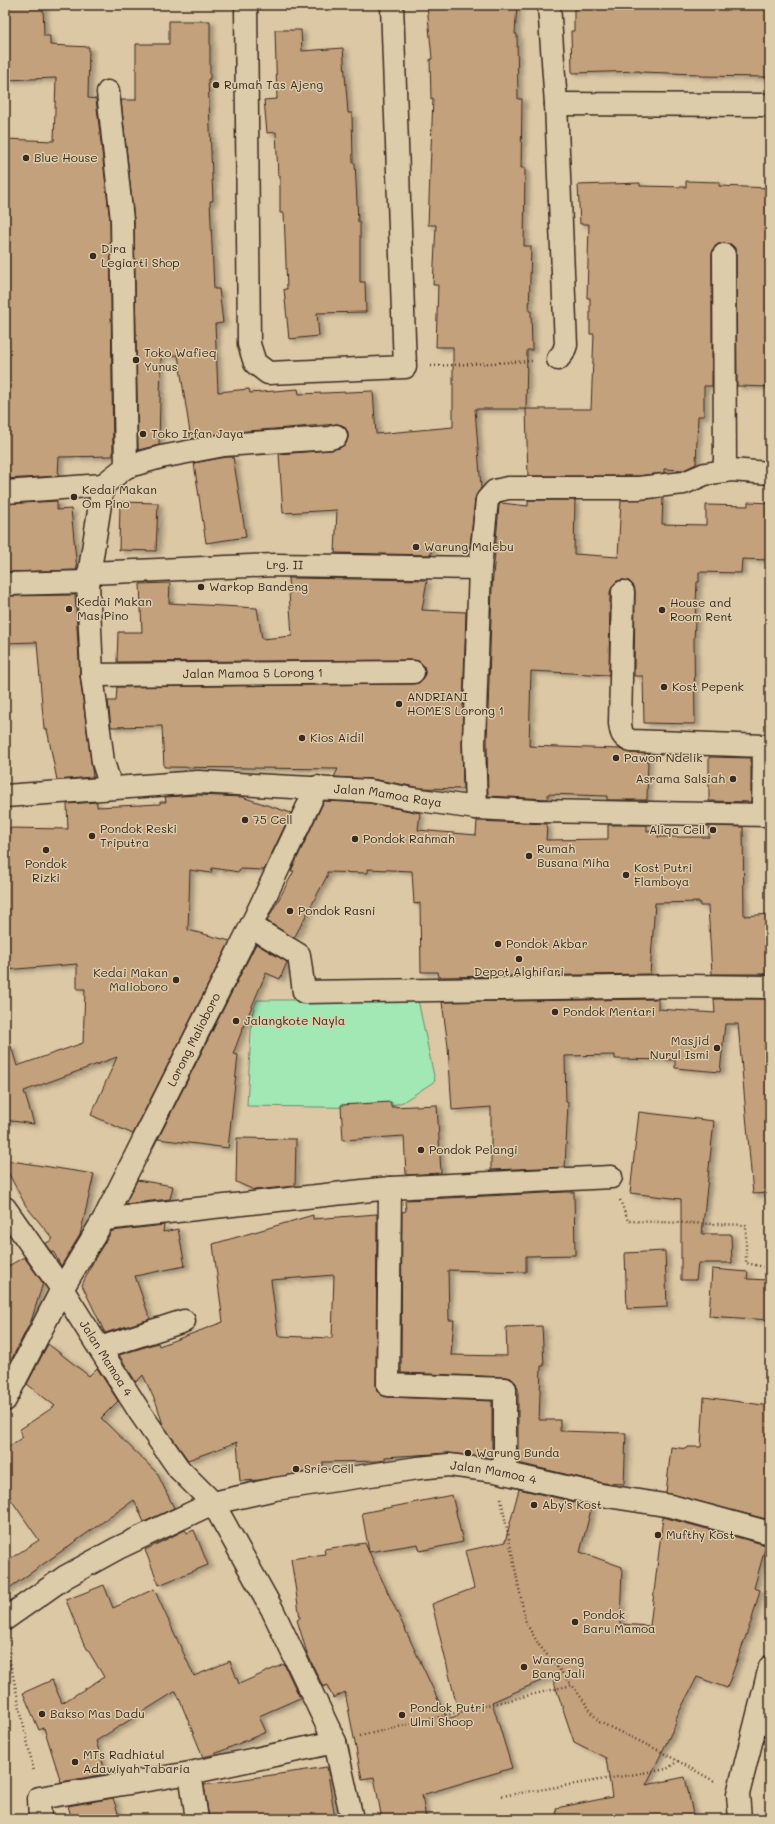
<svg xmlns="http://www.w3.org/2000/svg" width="775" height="1824" viewBox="0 0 775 1824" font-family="Mali,sans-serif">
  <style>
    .green { fill: #a2e8b5; stroke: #6e896a }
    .building { fill: #c4a17d; stroke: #3b2a1e; fill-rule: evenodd; filter: url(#shadow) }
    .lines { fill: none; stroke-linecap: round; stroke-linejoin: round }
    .minor-casing { stroke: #3b2a1e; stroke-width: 25 }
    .path { stroke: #3b2a1e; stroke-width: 2.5; stroke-dasharray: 1 3; stroke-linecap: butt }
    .minor { stroke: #dca; stroke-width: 22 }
    .poi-dot { fill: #3b2a1e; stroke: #dca; stroke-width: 1.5 }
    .labels { text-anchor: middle; stroke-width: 3; stroke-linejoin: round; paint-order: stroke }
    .poi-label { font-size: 12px; fill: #3b2a1e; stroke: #dca; text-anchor: start }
    .street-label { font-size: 12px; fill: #3b2a1e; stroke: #dca }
  </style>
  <defs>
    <filter id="shadow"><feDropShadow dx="4.5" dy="2.5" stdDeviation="2" flood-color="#0004"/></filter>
  </defs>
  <rect width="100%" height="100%" fill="#ddc8a5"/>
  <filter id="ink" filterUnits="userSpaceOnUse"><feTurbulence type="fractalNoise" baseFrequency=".025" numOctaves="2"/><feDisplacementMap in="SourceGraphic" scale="8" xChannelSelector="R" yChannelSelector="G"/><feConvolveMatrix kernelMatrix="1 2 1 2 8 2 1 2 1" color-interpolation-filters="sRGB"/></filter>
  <g filter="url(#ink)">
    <path class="green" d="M 257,1000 L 418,1000 L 435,1081 L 403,1102 L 385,1108 L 247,1106 L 252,1014 Z"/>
    <path class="building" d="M 5,5 L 43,5 L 44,36 L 50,36 L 50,45 L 89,47 L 88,98 L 96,99 L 110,221 L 113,456 L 59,457 L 58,476 L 5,479 L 7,434 L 5,434 L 5,139 L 54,141 L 56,78 L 5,80 Z
      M 427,5 L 517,5 L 515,34 L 517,34 L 518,99 L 522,99 L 521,168 L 525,168 L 524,246 L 531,246 L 529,311 L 531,311 L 532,350 L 527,350 L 526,409 L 475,409 L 481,488 L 475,499 L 470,547 L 432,546 L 431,555 L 335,553 L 337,510 L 283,513 L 279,454 L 331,450 L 340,448 L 346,444 L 348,438 L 348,432 L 344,426 L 338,424 L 223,433 L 191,439 L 178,355 L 161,356 L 159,445 L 138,450 L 134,220 L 121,100 L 136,100 L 136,44 L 169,44 L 169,21 L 210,21 L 210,79 L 208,79 L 213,201 L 210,201 L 214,289 L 219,289 L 223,323 L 215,324 L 218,392 L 249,389 L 250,393 L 298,389 L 299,394 L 373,391 L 376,434 L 453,427 L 453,347 L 436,347 L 438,285 L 433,285 L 436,225 L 428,225 L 433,98 L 431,99 L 430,59 L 432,59 Z
      M 574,5 L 770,5 L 770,77 L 699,76 L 699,74 L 640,72 L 640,71 L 572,73 L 571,31 L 574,31 Z
      M 275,30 L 301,30 L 302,51 L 343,48 L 348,113 L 352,113 L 353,163 L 355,163 L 358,222 L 360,222 L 360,282 L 365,282 L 366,312 L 317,313 L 319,336 L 289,339 L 284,289 L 287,289 L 284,213 L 280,213 L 280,176 L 278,176 L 276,132 L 267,133 L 264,100 L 277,99 Z
      M 686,181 L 719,182 L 719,186 L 770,188 L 770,387 L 737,386 L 736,255 L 735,248 L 731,244 L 724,243 L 718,244 L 713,248 L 712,255 L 712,386 L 704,386 L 704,416 L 698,416 L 696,464 L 684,470 L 664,469 L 664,473 L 637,476 L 528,476 L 526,409 L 591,409 L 594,334 L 590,334 L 590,298 L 587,298 L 589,224 L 580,224 L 578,185 L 640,183 L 640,186 L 686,187 Z
      M 226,457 L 233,457 L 246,537 L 206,543 L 194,463 Z
      M 663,498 L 662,524 L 706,525 L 706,505 L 748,506 L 748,502 L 770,503 L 770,560 L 742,559 L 741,573 L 699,572 L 699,582 L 697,582 L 694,641 L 695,724 L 644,723 L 643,676 L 634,676 L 635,592 L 634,586 L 629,581 L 624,580 L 617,581 L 613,585 L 610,592 L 609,675 L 531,671 L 529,746 L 619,749 L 630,753 L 648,754 L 647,800 L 607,800 L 607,796 L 548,794 L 548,799 L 488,796 L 487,743 L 492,588 L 499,505 L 501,503 L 528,506 L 528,500 L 575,500 L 574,554 L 618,557 L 621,500 Z
      M 57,501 L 57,510 L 71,509 L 77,570 L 5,572 L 5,504 Z
      M 120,502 L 158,503 L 156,551 L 119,550 Z
      M 288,578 L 427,580 L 422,610 L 466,612 L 462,743 L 463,789 L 422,788 L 372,779 L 334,777 L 338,769 L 164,767 L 162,726 L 111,727 L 108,701 L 116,701 L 117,687 L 413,684 L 419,683 L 424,678 L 425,672 L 424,666 L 419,661 L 413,660 L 117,662 L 118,632 L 142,632 L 140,584 L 170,583 L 169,603 L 257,608 L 262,639 L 292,636 Z
      M 75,595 L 80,677 L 93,777 L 57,780 L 47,729 L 44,729 L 37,642 L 5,643 L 5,596 Z
      M 709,757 L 751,758 L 751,802 L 709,801 Z
      M 198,795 L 242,797 L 291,813 L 264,870 L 240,869 L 239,872 L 212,868 L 211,873 L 190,870 L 188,930 L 230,941 L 133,1134 L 91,1115 L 117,1057 L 24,1091 L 34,1124 L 5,1120 L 5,1047 L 11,1046 L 17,1066 L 83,1043 L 85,989 L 77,989 L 77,964 L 5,970 L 5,828 L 68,829 L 67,804 L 97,802 L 97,807 L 160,804 L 160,802 L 166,802 L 165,797 Z
      M 324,801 L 369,803 L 420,813 L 418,830 L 476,835 L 477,821 L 547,824 L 546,840 L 608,839 L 608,825 L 647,825 L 647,831 L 658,830 L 658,837 L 709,837 L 709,826 L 743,827 L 744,916 L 770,914 L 770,974 L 712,974 L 708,906 L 700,906 L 700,902 L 655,903 L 650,974 L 439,977 L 438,972 L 421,972 L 420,903 L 414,904 L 412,871 L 368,869 L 368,873 L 327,872 L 327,876 L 294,938 L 267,921 L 294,871 L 291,871 Z
      M 256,944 L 287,962 L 280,979 L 266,973 L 244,1025 L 233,1054 L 238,1055 L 228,1148 L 158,1139 Z
      M 658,999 L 658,1009 L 715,1013 L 714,999 L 770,999 L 770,1193 L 753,1194 L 738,1024 L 725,1024 L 720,1072 L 675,1068 L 675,1060 L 615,1059 L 615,1055 L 565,1056 L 566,1102 L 568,1102 L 565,1167 L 491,1170 L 491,1107 L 452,1110 L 448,1046 L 442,1002 Z
      M 391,1102 L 391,1107 L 437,1105 L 441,1173 L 406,1175 L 404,1136 L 343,1140 L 341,1105 Z
      M 639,1112 L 714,1121 L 702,1234 L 731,1234 L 732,1263 L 698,1263 L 696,1280 L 681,1280 L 681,1199 L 630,1193 Z
      M 237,1138 L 296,1139 L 295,1186 L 254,1190 L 236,1182 Z
      M 5,1160 L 94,1174 L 80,1235 L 61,1266 L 53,1251 L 52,1253 L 45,1244 L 53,1239 L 26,1206 L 5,1167 Z
      M 137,1180 L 173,1186 L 170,1199 L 125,1204 Z
      M 565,1192 L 574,1192 L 575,1255 L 526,1256 L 526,1272 L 448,1270 L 449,1320 L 454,1320 L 451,1355 L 507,1356 L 506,1327 L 542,1326 L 544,1366 L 541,1366 L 539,1420 L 560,1420 L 560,1431 L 626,1433 L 624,1484 L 603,1483 L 518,1463 L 518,1389 L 516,1383 L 511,1378 L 505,1377 L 401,1373 L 402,1212 L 406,1211 L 405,1201 L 407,1200 Z
      M 377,1214 L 376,1385 L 377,1391 L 381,1395 L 388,1397 L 492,1401 L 492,1458 L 448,1453 L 385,1457 L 385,1460 L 379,1461 L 323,1462 L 323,1469 L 260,1480 L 240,1481 L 237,1442 L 188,1460 L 163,1425 L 157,1405 L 143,1375 L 136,1382 L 119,1355 L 158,1343 L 159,1346 L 223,1322 L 213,1244 L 313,1215 L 313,1219 ZM 334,1275 L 332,1338 L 278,1336 L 271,1280 Z
      M 164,1225 L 163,1232 L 178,1229 L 185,1266 L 135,1276 L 150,1319 L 105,1333 L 82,1285 L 95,1258 L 112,1231 Z
      M 665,1251 L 667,1307 L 627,1309 L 625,1253 Z
      M 24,1257 L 43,1283 L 31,1321 L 7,1368 L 5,1367 L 5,1268 Z
      M 712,1269 L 748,1272 L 747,1279 L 770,1280 L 770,1320 L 709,1316 Z
      M 48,1344 L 89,1376 L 97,1368 L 118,1401 L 101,1418 L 157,1473 L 174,1508 L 144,1522 L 134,1500 L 5,1591 L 5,1562 L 39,1540 L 5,1491 L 5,1449 L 23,1437 L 19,1430 L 55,1406 L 27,1384 Z
      M 704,1397 L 770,1406 L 770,1520 L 666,1493 L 671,1447 L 687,1449 L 688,1447 L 701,1447 Z
      M 519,1489 L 592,1506 L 580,1552 L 622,1567 L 620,1624 L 650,1626 L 663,1517 L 766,1545 L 754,1588 L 760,1590 L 752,1619 L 727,1688 L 697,1677 L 675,1720 L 677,1721 L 646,1785 L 685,1777 L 694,1819 L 557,1819 L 556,1808 L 612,1797 L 606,1758 L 574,1742 L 552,1676 L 492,1702 L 512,1768 L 422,1795 L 426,1819 L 382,1819 L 374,1777 L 362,1779 L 345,1692 L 333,1698 L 327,1685 L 323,1687 L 307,1653 L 297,1620 L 300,1618 L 291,1559 L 325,1554 L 324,1549 L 365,1543 L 369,1552 L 362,1513 L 452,1495 L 463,1542 L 420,1551 L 418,1544 L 369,1552 L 447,1719 L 459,1715 L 432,1604 L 474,1588 L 465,1551 L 505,1542 Z
      M 185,1530 L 187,1533 L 194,1530 L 208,1565 L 159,1585 L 145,1550 Z
      M 104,1585 L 113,1608 L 154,1589 L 194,1676 L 230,1661 L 239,1684 L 284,1664 L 300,1698 L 259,1716 L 266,1732 L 212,1755 L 203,1757 L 176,1691 L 96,1741 L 106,1774 L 61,1782 L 44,1728 L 39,1730 L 23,1693 L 52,1680 L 62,1703 L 104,1677 L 82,1640 L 66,1600 Z
      M 327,1767 L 335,1819 L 209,1819 L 204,1785 Z
      M 113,1798 L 120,1819 L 72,1819 L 68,1806 Z"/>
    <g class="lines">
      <defs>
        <g id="minor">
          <path d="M 246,5 L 249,344 L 255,363 L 268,373 L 405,367 L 392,5"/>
          <path d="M 549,5 L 556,104 L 566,345 L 563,353 L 558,359"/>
          <path d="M 108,92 L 122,220 L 126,467 L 103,485 L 88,582 L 92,675 L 103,762 L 111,787"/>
          <path d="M 556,104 L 770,105"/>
          <path d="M 724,255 L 725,471"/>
          <path d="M 126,467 L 161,457 L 224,445 L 330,438 L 336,436"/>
          <path d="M 5,492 L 103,485"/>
          <path id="s1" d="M 89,573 L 275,565 L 480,568"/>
          <path d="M 5,584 L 88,582"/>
          <path d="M 623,592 L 620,723 C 621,733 622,737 631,741 L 764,746 L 763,815"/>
          <path id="s2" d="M 92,675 L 413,672"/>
          <path id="s3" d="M 5,796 L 198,782 L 370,791 L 413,799 L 476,808 L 535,811 L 770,815"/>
          <path d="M 476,808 L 474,743 L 480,568 L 487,500 L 495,491 L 508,488 L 638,488 L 684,483 L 705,474 L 731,470 L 770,473"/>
          <path d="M 251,926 L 299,955 L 304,992 L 685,986 L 770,987"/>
          <path d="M 390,1188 L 388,1385 L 505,1389 L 505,1473"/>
          <path id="s4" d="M 5,1208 L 62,1289 L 141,1414 L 179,1469 L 213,1503 L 272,1609 L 335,1742 L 352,1819"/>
          <path d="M 104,1219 L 390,1188 L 611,1177"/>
          <path d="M 100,1348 L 184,1321"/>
          <path id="s5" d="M 5,1400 L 62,1289 L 104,1219 L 251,926 L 317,787"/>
          <path id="s6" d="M 5,1619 L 65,1577 L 118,1548 L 213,1503 L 275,1489 L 418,1468 L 449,1465 L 495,1471 L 601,1495 L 671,1506 L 770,1533"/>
          <path d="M 190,1773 L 197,1819"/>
          <path d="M 40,1819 L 39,1798 L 190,1773 L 335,1742"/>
          <path d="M 740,1819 L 738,1794 L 770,1667"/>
        </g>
      </defs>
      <use href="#minor" class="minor-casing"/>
      <path class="path" d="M 431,366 L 532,361
        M 620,1200 L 628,1221 L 746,1225 L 746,1263 L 770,1268
        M 501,1499 L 526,1623 L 539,1645 L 572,1685
        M 6,1644 L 34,1772
        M 360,1736 L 572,1685 L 599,1722 L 658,1750 L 714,1781
        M 502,1796 L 667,1769 L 678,1761"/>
      <use href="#minor" class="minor"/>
    </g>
  </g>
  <g class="poi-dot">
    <circle cx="216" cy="85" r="4"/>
    <circle cx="26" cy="158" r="4"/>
    <circle cx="93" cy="256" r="4"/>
    <circle cx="136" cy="360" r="4"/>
    <circle cx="143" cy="434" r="4"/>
    <circle cx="74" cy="497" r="4"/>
    <circle cx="416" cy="547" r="4"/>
    <circle cx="201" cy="587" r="4"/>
    <circle cx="69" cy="609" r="4"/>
    <circle cx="662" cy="610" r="4"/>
    <circle cx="664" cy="687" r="4"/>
    <circle cx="399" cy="704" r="4"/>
    <circle cx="302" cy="738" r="4"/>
    <circle cx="616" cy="758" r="4"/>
    <circle cx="733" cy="779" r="4"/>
    <circle cx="245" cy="820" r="4"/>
    <circle cx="713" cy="830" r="4"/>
    <circle cx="92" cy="836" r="4"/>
    <circle cx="355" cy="839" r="4"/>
    <circle cx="46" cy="850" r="4"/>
    <circle cx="529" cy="856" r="4"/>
    <circle cx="626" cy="875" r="4"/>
    <circle cx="290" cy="911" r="4"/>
    <circle cx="498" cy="944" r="4"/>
    <circle cx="519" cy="959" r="4"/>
    <circle cx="176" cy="980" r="4"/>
    <circle cx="555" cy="1012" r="4"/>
    <circle cx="236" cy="1021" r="4"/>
    <circle cx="717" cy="1048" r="4"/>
    <circle cx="421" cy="1150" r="4"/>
    <circle cx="468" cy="1453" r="4"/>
    <circle cx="296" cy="1469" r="4"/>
    <circle cx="534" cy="1505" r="4"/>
    <circle cx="658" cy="1535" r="4"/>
    <circle cx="575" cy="1622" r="4"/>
    <circle cx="524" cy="1667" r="4"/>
    <circle cx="42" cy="1714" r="4"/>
    <circle cx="402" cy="1715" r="4"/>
    <circle cx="75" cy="1762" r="4"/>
  </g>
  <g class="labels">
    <g class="poi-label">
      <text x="224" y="89">Rumah Tas Ajeng</text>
      <text x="34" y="162">Blue House</text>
      <text x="101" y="253">Dira<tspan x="101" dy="14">Legiarti Shop</tspan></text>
      <text x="144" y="357">Toko Wafieq<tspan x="144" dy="14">Yunus</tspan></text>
      <text x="151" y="438">Toko Irfan Jaya</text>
      <text x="82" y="494">Kedai Makan<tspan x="82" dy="14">Om Pino</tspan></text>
      <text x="424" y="551">Warung Malebu</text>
      <text x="209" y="591">Warkop Bandeng</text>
      <text x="77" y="606">Kedai Makan<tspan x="77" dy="14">Mas Pino</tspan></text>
      <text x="670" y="607">House and<tspan x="670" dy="14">Room Rent</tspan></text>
      <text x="672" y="691">Kost Pepenk</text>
      <text x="407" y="701">ANDRIANI<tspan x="407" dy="14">HOME'S Lorong 1</tspan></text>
      <text x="310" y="742">Kios Aidil</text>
      <text x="624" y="762">Pawon Ndelik</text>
      <text x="725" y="783" text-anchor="end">Asrama Salsiah</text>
      <text x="253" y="824">75 Cell</text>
      <text x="100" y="833">Pondok Reski<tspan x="100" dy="14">Triputra</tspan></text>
      <text x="705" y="834" text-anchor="end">Aliqa Cell</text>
      <text x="363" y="843">Pondok Rahmah</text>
      <text x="537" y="853">Rumah<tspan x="537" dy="14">Busana Miha</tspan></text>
      <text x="46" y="868" text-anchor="middle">Pondok<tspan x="46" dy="14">Rizki</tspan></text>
      <text x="634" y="872">Kost Putri<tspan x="634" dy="14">Flamboya</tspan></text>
      <text x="298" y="915">Pondok Rasni</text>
      <text x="506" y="948">Pondok Akbar</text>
      <text x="519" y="976" text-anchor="middle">Depot Alghifari</text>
      <text x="168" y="977" text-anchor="end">Kedai Makan<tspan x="168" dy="14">Malioboro</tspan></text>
      <text x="563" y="1016">Pondok Mentari</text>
      <text x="244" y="1025">Jalangkote Nayla</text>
      <text x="709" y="1045" text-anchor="end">Masjid<tspan x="709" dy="14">Nurul Ismi</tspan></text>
      <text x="429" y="1154">Pondok Pelangi</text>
      <text x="476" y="1457">Warung Bunda</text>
      <text x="304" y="1473">Srie Cell</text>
      <text x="542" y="1509">Aby's Kost</text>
      <text x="666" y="1539">Mufthy Kost</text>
      <text x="583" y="1619">Pondok<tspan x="583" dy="14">Baru Mamoa</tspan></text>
      <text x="532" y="1664">Waroeng<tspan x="532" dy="14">Bang Jali</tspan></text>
      <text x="410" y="1712">Pondok Putri<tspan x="410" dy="14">Ulmi Shoop</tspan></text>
      <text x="50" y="1718">Bakso Mas Dadu</text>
      <text x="83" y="1759">MTs Radhiatul<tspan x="83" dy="14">Adawiyah Tabaria</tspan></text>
    </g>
    <g class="street-label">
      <text dy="4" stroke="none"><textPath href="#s1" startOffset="196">Lrg. II</textPath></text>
      <text dy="4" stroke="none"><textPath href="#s2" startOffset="161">Jalan Mamoa 5 Lorong 1</textPath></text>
      <text dy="4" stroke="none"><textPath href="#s3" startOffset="384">Jalan Mamoa Raya</textPath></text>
      <text dy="4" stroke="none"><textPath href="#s5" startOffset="407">Lorong Malioboro</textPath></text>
      <text dy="4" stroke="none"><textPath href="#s4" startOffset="181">Jalan Mamoa 4</textPath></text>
      <text dy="4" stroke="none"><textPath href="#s6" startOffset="523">Jalan Mamoa 4</textPath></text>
    </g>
  </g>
  <rect width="775" height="1824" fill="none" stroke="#dca" stroke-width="20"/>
  <rect x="10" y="10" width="755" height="1804" fill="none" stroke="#3b2a1e" stroke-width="1.5" filter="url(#ink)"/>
</svg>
